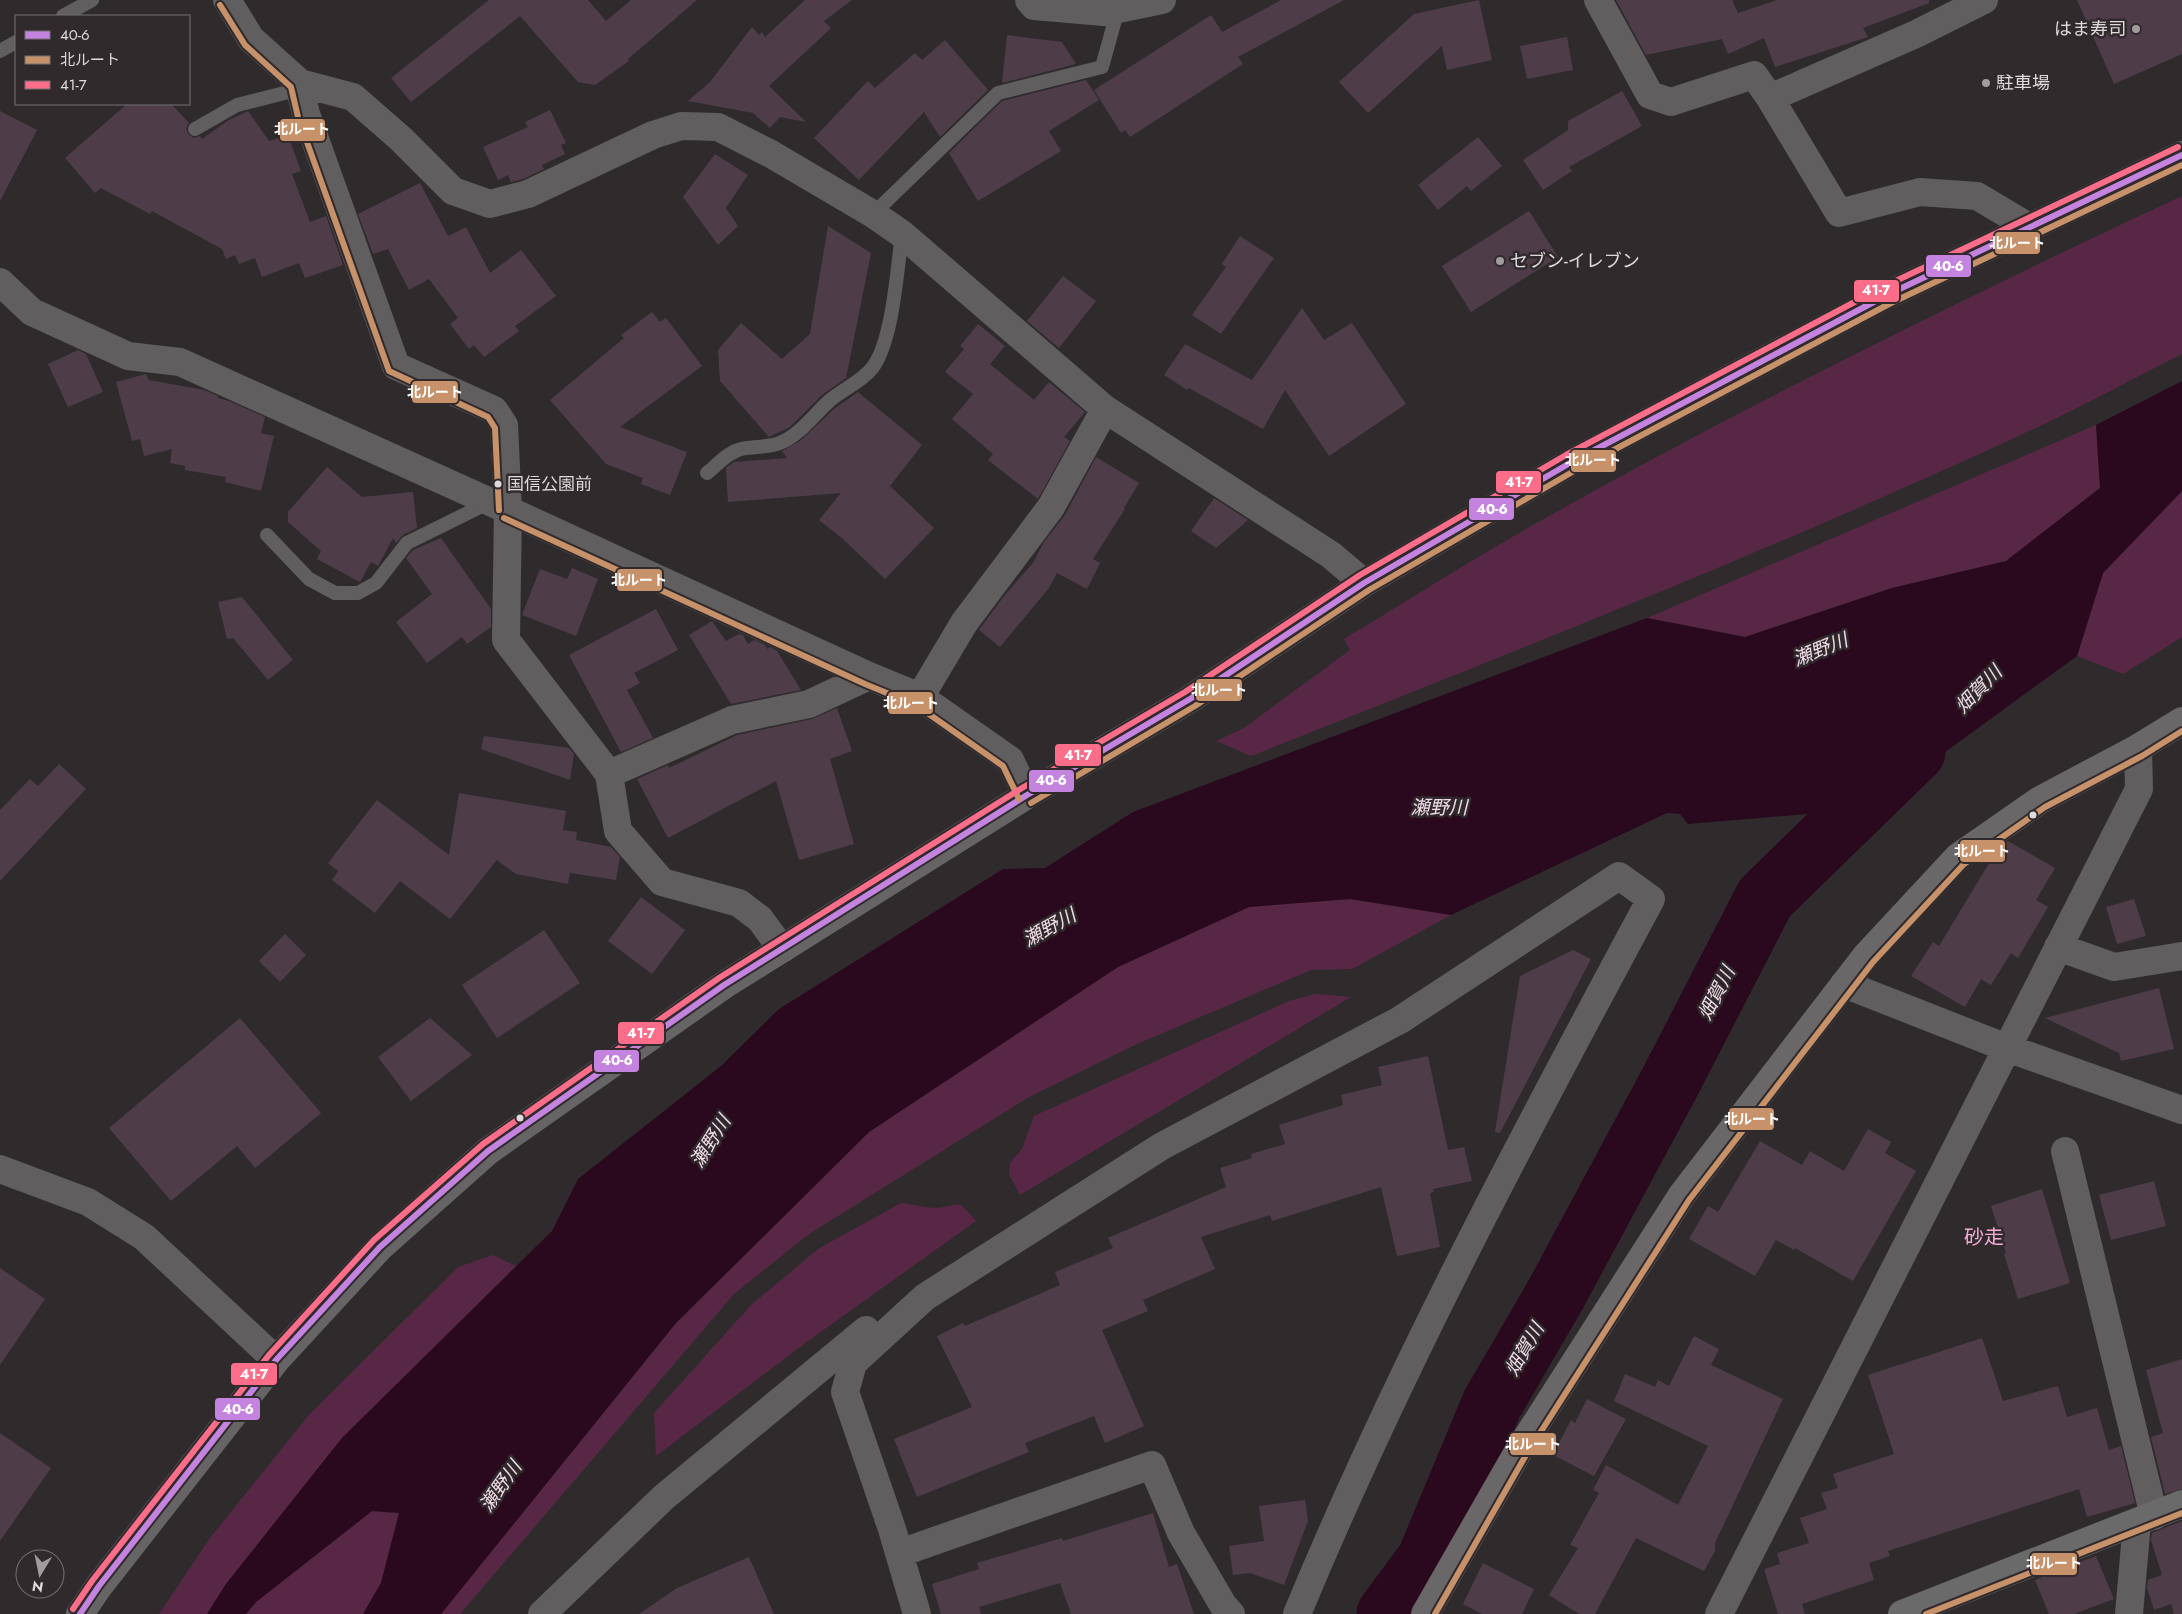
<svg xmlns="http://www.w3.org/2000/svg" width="2182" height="1614" viewBox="0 0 2182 1614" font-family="Jost,'Noto Sans JP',sans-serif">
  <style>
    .green { fill: #592746 }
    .water { fill: #2a081e }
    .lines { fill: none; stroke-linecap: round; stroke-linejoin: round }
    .river { stroke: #2a081e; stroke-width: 61 }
    .building { fill: #4e3d48 }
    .lane { stroke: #605e5f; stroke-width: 14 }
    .street { stroke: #605e5f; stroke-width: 28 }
    .secondary { stroke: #6b6a6b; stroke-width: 28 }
    .primary { stroke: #6a6769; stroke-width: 28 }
    .highway { stroke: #666465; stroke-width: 28 }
    .bus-1-casing { stroke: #302a2d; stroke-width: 10 }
    .bus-2-casing { stroke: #302a2d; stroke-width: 10 }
    .bus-3-casing { stroke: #302a2d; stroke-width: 10 }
    .bus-1 { stroke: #c483df; stroke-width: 6 }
    .bus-2 { stroke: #c7916a; stroke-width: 6 }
    .bus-3 { stroke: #fb6d88; stroke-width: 6 }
    .poi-dot { fill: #a19d9f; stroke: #302a2d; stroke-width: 2 }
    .bus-dot { fill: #dfdadd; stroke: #302a2d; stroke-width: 2 }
    .labels { text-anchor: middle; stroke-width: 5; stroke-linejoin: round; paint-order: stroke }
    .bus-label { font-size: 17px; fill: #dfdadd; stroke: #302a2d; text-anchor: start }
    .poi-label { font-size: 18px; fill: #dfdadd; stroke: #302a2d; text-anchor: start }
    .water-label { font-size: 19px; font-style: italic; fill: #f3dce8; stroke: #302a2d }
    .quarter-label { font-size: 20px; fill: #f5acd7; stroke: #302a2d }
    .line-badge { stroke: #302a2d; stroke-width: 2 }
    .badge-label { font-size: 14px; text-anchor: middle; font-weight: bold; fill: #fff }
  </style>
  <rect width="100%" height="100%" fill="#2f2b2d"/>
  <path class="green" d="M 2182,196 L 2182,354 C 2130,380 2080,408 2027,432 C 1773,550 1511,653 1251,756 L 1216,741 L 1244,728 L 1350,650 L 1344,639 C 1412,598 1479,555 1549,516 C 1755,401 1968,296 2182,196 Z
    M 2096,425 L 2100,488 L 2006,561 L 1892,588 L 1745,637 L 1647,618 Z
    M 2182,491 L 2182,637 L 2123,674 L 2077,656 L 2103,573 Z
    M 1350,899 L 1451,915 L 1352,969 L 1311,970 L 1137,1044 L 1029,1097 L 809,1234 L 734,1294 L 460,1614 L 441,1614 L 676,1323 L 869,1132 L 1118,967 L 1249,907 Z
    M 1315,994 L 1351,997 L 1020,1195 L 1009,1175 L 1010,1163 L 1022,1149 L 1034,1116 L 1289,1001 Z
    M 901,1203 C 912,1204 925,1208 936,1208 C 963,1206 955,1196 976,1221 L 808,1341 L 656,1456 L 654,1413 L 751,1305 L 818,1249 Z
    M 493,1255 L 516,1266 L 342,1438 L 226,1584 L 207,1614 L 159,1614 L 210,1538 L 308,1416 L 458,1267 Z
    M 372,1511 L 399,1513 L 381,1583 L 363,1614 L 246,1614 L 256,1602 Z"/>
  <path class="water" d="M 2182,381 L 2182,491 L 2103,573 L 2077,656 L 1867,809 L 1688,824 L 1680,814 L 1667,813 L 1451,915 L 1350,899 L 1249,907 L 1118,967 L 869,1132 L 676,1323 L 441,1614 L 363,1614 L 381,1583 L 399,1513 L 372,1511 L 256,1602 L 246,1614 L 207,1614 L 226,1584 L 342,1438 L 552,1231 L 578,1179 L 721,1066 L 779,1009 L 1003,869 L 1045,868 L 1133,812 L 1647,618 L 1745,637 L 1892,588 L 2006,561 L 2100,488 L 2096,425 Z"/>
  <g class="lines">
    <path class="river" d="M 1387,1614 L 1427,1560 L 1492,1404 L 1556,1294 L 1669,1084 L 1765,898 L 1915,752"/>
  </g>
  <path class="building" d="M 489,0 L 588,0 L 606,21 L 631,0 L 697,0 L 628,59 L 629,61 L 595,85 L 578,82 L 520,16 L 411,102 L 391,78 Z
    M 805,0 L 852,0 L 824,21 L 831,28 L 769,86 L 806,122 L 780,117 L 770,128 L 753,113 L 688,101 L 710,82 L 752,27 L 759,35 L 762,32 L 765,37 Z
    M 1281,0 L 1344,0 L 1238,57 L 1243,64 L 1130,137 L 1125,130 L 1121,133 L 1094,90 L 1211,15 L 1222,32 Z
    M 1479,0 L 1492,60 L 1447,70 L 1442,46 L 1368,113 L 1339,82 L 1414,14 Z
    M 1616,0 L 1732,0 L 1738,13 L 1777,0 L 1929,0 L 1929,3 L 1863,28 L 1868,37 L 1775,67 L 1764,38 L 1728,54 L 1722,39 L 1646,55 Z
    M 2077,0 L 2182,0 L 2182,54 L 2114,84 Z
    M 1007,35 L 1062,42 L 1076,64 L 1002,83 Z
    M 1567,37 L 1573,70 L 1527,79 L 1520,46 Z
    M 945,40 L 988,90 L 940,137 L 924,112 L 859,180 L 814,138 L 868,81 L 875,88 L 915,53 L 922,60 Z
    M 1086,80 L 1099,100 L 1049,131 L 1061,151 L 978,201 L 949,153 L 1002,101 Z
    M 1622,91 L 1642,126 L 1569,167 L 1572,171 L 1543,190 L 1523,160 L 1568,130 L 1568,121 Z
    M 127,104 L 171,104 L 189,123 L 186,128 L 188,134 L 194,138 L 200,136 L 202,139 L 229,120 L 248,111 L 269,141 L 288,135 L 301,171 L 292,174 L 310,222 L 326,216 L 343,265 L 305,278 L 299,263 L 262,277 L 255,258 L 239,264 L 235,255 L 226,259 L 222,249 L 152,211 L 150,214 L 101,188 L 95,193 L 65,158 Z
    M 550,110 L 566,143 L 561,145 L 565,154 L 542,165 L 544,169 L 523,179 L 511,182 L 508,175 L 498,180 L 483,147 L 528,127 L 525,122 Z
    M 0,111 L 37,130 L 0,201 Z
    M 1478,137 L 1502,166 L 1471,191 L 1467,186 L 1438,210 L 1418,185 Z
    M 715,154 L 748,175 L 726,208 L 738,226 L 718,245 L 683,197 Z
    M 420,183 L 448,236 L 466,227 L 490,273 L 521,250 L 556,296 L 515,326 L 519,331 L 484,357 L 474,345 L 469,349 L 450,324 L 458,318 L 429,279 L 409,290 L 388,249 L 373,254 L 358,214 Z
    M 1529,211 L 1558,257 L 1471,312 L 1442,266 Z
    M 828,226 L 871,253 L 846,378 L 822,395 L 790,427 L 769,437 L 720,381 L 718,350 L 741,323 L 782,359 L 810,334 Z
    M 1240,236 L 1274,258 L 1221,334 L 1192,315 L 1226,267 L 1222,264 Z
    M 1063,276 L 1096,301 L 1059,348 L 1027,321 Z
    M 1302,308 L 1324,340 L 1352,323 L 1406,404 L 1329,456 L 1285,390 L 1263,429 L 1189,388 L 1187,390 L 1164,375 L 1185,344 L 1252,380 Z
    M 652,312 L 660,322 L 666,318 L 702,366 L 620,427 L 687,452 L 670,495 L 641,484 L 643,478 L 606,464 L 550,400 L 624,338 L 621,335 Z
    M 978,324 L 1005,346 L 990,364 L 1034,400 L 1049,382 L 1085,412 L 1064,437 L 1070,441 L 1038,499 L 988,460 L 993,454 L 952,419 L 973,394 L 945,372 L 964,349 L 960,346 Z
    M 78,350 L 86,354 L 103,392 L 68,407 L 48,364 Z
    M 146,374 L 149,380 L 204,390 L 218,396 L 218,398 L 229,401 L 265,417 L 261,433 L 274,436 L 261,491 L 225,482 L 226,477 L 185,470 L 185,466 L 170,463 L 172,449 L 144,456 L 140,439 L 132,441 L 116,382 Z
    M 858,392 L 922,445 L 890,486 L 934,528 L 885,579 L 843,539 L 819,520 L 841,493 L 728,502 L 726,468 L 728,466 L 734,462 L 787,458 L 782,451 L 800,441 L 834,409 Z
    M 1096,457 L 1139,483 L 1124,508 L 1125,509 L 1093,559 L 1100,563 L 1087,589 L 1057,573 L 1049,588 L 1000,647 L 979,630 L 1004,596 L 1033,563 L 1044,542 L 1065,515 Z
    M 327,467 L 362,497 L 413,492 L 417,528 L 403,535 L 396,543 L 393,538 L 378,566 L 371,562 L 360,582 L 317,559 L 321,551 L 288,522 L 288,512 Z
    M 1214,498 L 1248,520 L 1216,548 L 1191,531 Z
    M 441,538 L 491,609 L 491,627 L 467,644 L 462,637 L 427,663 L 396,622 L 432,594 L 406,558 L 413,550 Z
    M 572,568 L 598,579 L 576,636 L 522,615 L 540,569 L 567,579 Z
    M 242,597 L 293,660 L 268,680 L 233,638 L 227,639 L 218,602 Z
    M 656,609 L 678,650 L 634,673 L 640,683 L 627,690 L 653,738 L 621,752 L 569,655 Z
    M 712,621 L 726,641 L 739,634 L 743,635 L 748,644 L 754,640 L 765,645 L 767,649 L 770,647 L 777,651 L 801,690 L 731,704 L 689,635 Z
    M 837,708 L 852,751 L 830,759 L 854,844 L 799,860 L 776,781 L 668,838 L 637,779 L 668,765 L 669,768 L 737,735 L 812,719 Z
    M 484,736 L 569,748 L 574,754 L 570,780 L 481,749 Z
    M 59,764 L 86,789 L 0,881 L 0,810 L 30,779 L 38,786 Z
    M 459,793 L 566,811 L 563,830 L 577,832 L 576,840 L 611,847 L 620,857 L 616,880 L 570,873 L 568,884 L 516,874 L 495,859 L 496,861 L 450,919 L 400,881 L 375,913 L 332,880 L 338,871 L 328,863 L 377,800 L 449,855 Z
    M 2008,841 L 2055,868 L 2036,900 L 2048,907 L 2018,958 L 2011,953 L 1991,985 L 1981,979 L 1965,1007 L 1911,976 L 1933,942 L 1939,946 L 1999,847 Z
    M 641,897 L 685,930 L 652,974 L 608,941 Z
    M 2134,899 L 2146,936 L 2117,944 L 2106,907 Z
    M 544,930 L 580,983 L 497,1038 L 462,985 Z
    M 285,934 L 306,955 L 280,982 L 259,961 Z
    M 1573,950 L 1591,959 L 1500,1133 L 1495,1132 L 1520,976 Z
    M 2159,988 L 2174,1049 L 2121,1061 L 2119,1053 L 2045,1018 Z
    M 240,1018 L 321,1113 L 255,1168 L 237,1146 L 171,1201 L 109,1128 Z
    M 430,1018 L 472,1055 L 411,1101 L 378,1057 Z
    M 1428,1056 L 1448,1150 L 1464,1147 L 1472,1181 L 1433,1189 L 1434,1192 L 1430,1193 L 1440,1247 L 1397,1256 L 1381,1187 L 1272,1221 L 1270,1215 L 1201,1237 L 1215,1269 L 1143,1300 L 1148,1311 L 1102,1330 L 1144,1426 L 1105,1443 L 1094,1416 L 1025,1443 L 1029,1452 L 917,1497 L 894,1439 L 972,1407 L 937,1336 L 963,1323 L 965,1326 L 1060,1285 L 1055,1272 L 1113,1248 L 1108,1238 L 1226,1187 L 1220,1168 L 1252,1158 L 1251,1154 L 1285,1144 L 1279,1125 L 1343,1105 L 1341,1095 L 1382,1085 L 1378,1067 Z
    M 1868,1129 L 1891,1142 L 1885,1153 L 1916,1171 L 1853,1281 L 1795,1248 L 1794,1250 L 1776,1240 L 1755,1276 L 1689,1239 L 1708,1206 L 1718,1212 L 1760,1141 L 1802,1165 L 1810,1151 L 1844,1171 Z
    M 2154,1181 L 2166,1226 L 2111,1240 L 2099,1195 Z
    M 2042,1189 L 2070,1283 L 2018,1299 L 2004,1254 L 2006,1253 L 1991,1206 Z
    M 0,1268 L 45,1299 L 0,1365 Z
    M 1694,1336 L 1719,1349 L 1711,1365 L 1783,1399 L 1715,1543 L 1715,1551 L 1704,1571 L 1636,1538 L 1595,1614 L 1579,1614 L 1549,1595 L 1578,1548 L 1570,1545 L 1599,1493 L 1593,1490 L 1606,1465 L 1678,1505 L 1708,1446 L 1614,1401 L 1625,1374 L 1655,1387 L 1658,1380 L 1669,1386 Z
    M 1982,1338 L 2003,1401 L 2058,1386 L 2067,1417 L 2097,1408 L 2109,1450 L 2121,1446 L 2135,1503 L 2087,1517 L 2079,1489 L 1888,1551 L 1890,1556 L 1869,1563 L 1874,1580 L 1802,1604 L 1805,1614 L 1778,1614 L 1764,1569 L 1780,1564 L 1777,1553 L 1809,1543 L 1800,1518 L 1827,1509 L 1821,1493 L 1838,1488 L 1833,1474 L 1894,1454 L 1868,1375 Z
    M 2182,1359 L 2182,1489 L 2165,1494 L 2151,1437 L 2163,1433 L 2146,1370 Z
    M 1587,1399 L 1626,1419 L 1594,1476 L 1553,1455 L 1571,1420 L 1575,1423 Z
    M 0,1433 L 51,1468 L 0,1541 Z
    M 1305,1500 L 1308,1521 L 1284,1585 L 1250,1573 L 1233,1575 L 1229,1546 L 1264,1541 L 1259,1506 Z
    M 1153,1513 L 1169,1567 L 1177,1564 L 1194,1614 L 1071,1614 L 1060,1583 L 979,1607 L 981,1614 L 941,1614 L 932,1584 L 979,1569 L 977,1563 L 1062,1538 L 1063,1541 Z
    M 2182,1521 L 2182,1614 L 2174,1614 L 2171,1604 L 2154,1610 L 2147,1588 L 2148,1580 L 2162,1575 L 2151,1540 L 2152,1533 Z
    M 2096,1556 L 2114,1599 L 2074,1614 L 2049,1614 L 2035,1580 Z
    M 749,1557 L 774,1614 L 639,1614 L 677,1588 Z
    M 1483,1563 L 1534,1589 L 1522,1614 L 1482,1614 L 1463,1604 Z"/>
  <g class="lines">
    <path class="lane" d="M 63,16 L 92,0
      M 0,51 L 16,42
      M 195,129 L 237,105 L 300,89
      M 873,214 L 998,93 L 1102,67 L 1118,9
      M 707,473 C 717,465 728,452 741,449 C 754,446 770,448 782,442 C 800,434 814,415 828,402 C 841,390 862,382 873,367 C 893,339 897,270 902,234
      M 267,535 L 309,579 L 335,593 L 358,593 L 376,583 L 407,543 L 490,502"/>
    <path class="street" d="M 227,0 L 251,39 L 300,83 L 353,97 L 401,139 L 453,191 L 490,204 L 528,194 L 653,135 L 681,126 L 718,127 L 771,154 L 873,214 L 902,234 L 1105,409 L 1331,555 L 1364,583
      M 1029,0 L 1034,6 L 1104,12 L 1162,0
      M 1598,0 L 1650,95 L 1671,102 L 1754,75 L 1770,98 L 1916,34 L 1984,0
      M 300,83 L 300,89 L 306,114 L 396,366 L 494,410 L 504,425 L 508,510 L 506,640 L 609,774 L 618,831 L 662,882 L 739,903 L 760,919 L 782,949
      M 1770,98 L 1839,213 L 1920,192 L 1977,196 L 2029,227
      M 0,282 L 32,312 L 128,356 L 180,362 L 508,510 L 869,676 L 920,697 L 1010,760 L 1027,795
      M 920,697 L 964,623 L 1051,507 L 1105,409
      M 609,774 L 732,720 L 809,704 L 869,676
      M 2058,947 L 2114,967 L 2182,956
      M 1844,984 L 2007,1048 L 2182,1110
      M 2065,1151 L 2154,1516
      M 0,1169 L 88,1202 L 144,1237 L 276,1360
      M 900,1553 L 1152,1465 L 1181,1533 L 1223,1605 L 1231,1614
      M 542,1614 L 664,1497 L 866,1330
      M 917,1614 L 892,1529 L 845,1392 L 853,1363 L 925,1297 L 1162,1146 L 1400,1020 L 1619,876 L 1651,899 C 1525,1133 1399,1368 1297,1614
      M 1719,1614 L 2139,789 L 2138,748
      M 2129,1614 L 2137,1522"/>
    <path class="secondary" d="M 1902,1614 L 2182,1504"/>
    <path class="primary" d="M 1425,1614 L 1519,1450 L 1682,1195 L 1866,956 L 1958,857 L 2040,800 L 2138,748 L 2182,721"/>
    <path class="highway" d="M 80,1614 L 99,1586 L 276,1360 L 380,1247 L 488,1151 L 724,985 L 1027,795 L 1190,699 L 1364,583 L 1570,463 L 1887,295 L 2182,155"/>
    <defs>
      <path id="bus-1" d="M 80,1614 L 99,1586 L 276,1360 L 380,1247 L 488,1151 L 724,985 L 1027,795 L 1190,699 L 1364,583 L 1570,463 L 1887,295 L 2182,155"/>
      <path id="bus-2" d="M 220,5 L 245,45 L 291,87 L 298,117 L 389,371 L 488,417 L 495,428 L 499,510
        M 504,518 L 865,684 L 916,705 L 1003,766 L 1019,799
        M 1031,803 L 1195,706 L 1369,590 L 1574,471 L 1891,303 L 2182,165
        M 1435,1614 L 1526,1455 L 1689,1200 L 1873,962 L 1964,864 L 2045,807 L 2142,756 L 2182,731
        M 1926,1614 L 2182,1513"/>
      <path id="bus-3" d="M 73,1609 L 92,1581 L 269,1355 L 374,1240 L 483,1144 L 719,978 L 1022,788 L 1185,692 L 1360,575 L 1566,455 L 1883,287 L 2178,147"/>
    </defs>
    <use href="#bus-1" class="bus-1-casing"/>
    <use href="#bus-2" class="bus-2-casing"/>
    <use href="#bus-3" class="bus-3-casing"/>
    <use href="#bus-1" class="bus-1"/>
    <use href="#bus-2" class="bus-2"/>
    <use href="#bus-3" class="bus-3"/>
  </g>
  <g class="poi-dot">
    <circle cx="2136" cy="29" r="5"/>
    <circle cx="1986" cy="83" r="5"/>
    <circle cx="1500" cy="261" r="5"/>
  </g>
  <g class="bus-dot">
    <circle cx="498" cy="484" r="4.5"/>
    <circle cx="2033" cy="815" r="4.5"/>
    <circle cx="520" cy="1118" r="4.5"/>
  </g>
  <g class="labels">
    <g class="bus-label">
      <text x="507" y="490">国信公園前</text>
    </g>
    <g class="poi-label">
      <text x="2126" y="35" text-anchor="end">はま寿司</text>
      <text x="1996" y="89">駐車場</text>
      <text x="1510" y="267">セブン-イレブン</text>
    </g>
    <g class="water-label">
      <text transform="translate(1820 649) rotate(-22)" y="7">瀬野川</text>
      <text transform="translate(1978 689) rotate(-46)" y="7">畑賀川</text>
      <text x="1439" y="814">瀬野川</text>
      <text transform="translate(1049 927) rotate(-29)" y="7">瀬野川</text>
      <text transform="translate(1716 993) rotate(-63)" y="7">畑賀川</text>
      <text transform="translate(710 1141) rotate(-58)" y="7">瀬野川</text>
      <text transform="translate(1524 1349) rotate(-60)" y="7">畑賀川</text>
      <text transform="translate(500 1486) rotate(-55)" y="7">瀬野川</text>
    </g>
    <g class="quarter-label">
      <text x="1984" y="1244">砂走</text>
    </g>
  </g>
  <g class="line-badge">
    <rect x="279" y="118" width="47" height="24" rx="5" fill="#c7916a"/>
    <rect x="1994" y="231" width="47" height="24" rx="5" fill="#c7916a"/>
    <rect x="1925" y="254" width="47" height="24" rx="5" fill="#c483df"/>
    <rect x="1853" y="279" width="47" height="24" rx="5" fill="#fb6d88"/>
    <rect x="411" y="380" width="48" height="24" rx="5" fill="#c7916a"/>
    <rect x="1570" y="449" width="47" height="24" rx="5" fill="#c7916a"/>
    <rect x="1495" y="470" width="47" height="24" rx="5" fill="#fb6d88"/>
    <rect x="1468" y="497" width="47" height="24" rx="5" fill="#c483df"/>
    <rect x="616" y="568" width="47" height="24" rx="5" fill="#c7916a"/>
    <rect x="1195" y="678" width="48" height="24" rx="5" fill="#c7916a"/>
    <rect x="887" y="691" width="47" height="24" rx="5" fill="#c7916a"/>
    <rect x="1054" y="743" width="48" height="24" rx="5" fill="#fb6d88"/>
    <rect x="1028" y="769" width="47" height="24" rx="5" fill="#c483df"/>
    <rect x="1959" y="839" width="47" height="24" rx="5" fill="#c7916a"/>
    <rect x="617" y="1021" width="48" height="24" rx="5" fill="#fb6d88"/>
    <rect x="593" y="1049" width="47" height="24" rx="5" fill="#c483df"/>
    <rect x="1728" y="1107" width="47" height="24" rx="5" fill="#c7916a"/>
    <rect x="230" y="1362" width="48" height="24" rx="5" fill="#fb6d88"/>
    <rect x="214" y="1397" width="47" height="24" rx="5" fill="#c483df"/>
    <rect x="1509" y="1432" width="48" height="24" rx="5" fill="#c7916a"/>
    <rect x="2030" y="1552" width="48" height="24" rx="5" fill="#c7916a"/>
  </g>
  <g class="badge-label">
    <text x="302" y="134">北ルート</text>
    <text x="2017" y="248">北ルート</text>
    <text x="1948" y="271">40-6</text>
    <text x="1876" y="295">41-7</text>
    <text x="435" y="397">北ルート</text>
    <text x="1593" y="465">北ルート</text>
    <text x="1519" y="487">41-7</text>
    <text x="1492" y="514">40-6</text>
    <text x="639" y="585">北ルート</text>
    <text x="1219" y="695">北ルート</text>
    <text x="911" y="708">北ルート</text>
    <text x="1078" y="760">41-7</text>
    <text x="1051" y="785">40-6</text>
    <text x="1982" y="856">北ルート</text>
    <text x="641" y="1038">41-7</text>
    <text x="617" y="1065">40-6</text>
    <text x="1752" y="1124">北ルート</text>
    <text x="254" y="1379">41-7</text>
    <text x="238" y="1414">40-6</text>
    <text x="1533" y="1449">北ルート</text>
    <text x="2054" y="1568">北ルート</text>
  </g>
  <rect x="15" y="15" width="175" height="90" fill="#302a2d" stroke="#767073"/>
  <rect x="25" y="31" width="25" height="8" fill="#c483df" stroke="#767073"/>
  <text x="60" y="40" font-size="15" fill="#dfdadd">40-6</text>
  <rect x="25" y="56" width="25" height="8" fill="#c7916a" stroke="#767073"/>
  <text x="60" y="65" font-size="15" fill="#dfdadd">北ルート</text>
  <rect x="25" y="81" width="25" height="8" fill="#fb6d88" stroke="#767073"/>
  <text x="60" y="90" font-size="15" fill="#dfdadd">41-7</text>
  <g transform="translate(40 1574) rotate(190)"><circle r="24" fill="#302a2d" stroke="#767073"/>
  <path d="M0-4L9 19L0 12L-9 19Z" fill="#a19d9f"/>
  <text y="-8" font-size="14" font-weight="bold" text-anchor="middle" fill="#dfdadd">N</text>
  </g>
</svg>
